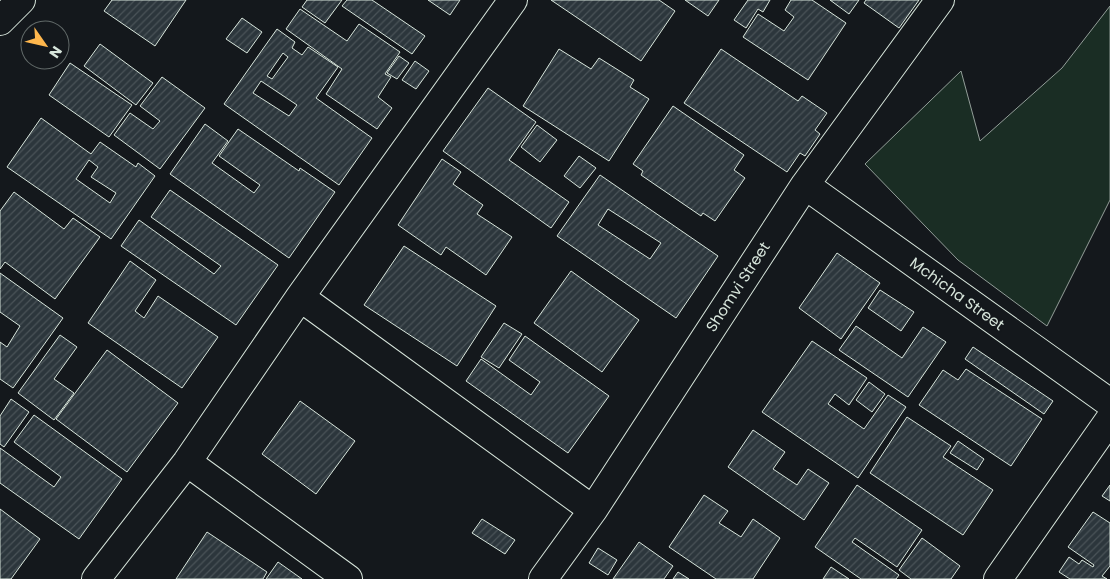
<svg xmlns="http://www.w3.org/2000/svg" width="1110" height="579" viewBox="0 0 1110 579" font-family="Poppins,sans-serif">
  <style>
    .park { fill: #1a2d24; stroke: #939e99 }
    .building { fill: url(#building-hatch); stroke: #d8e6dc; fill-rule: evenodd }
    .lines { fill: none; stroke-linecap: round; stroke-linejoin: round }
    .minor-casing { stroke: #d8e6dc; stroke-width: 30 }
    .minor { stroke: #14181c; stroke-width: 28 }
    .labels { text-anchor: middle; stroke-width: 4; stroke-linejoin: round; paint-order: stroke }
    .street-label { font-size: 15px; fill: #d8e6dc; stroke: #14181c }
  </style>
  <defs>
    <pattern id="building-hatch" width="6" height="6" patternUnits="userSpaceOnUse" patternTransform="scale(1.25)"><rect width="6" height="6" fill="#2c363c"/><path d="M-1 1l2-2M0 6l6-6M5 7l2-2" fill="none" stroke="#4a5358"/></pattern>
  </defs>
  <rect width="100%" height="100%" fill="#14181c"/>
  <path class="park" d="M 1110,6 L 1110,200 L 1047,326 L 958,260 L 865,164 L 961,71 L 980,141 L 1062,68 Z"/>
  <path class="building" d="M 112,0 L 186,0 L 155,46 L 104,11 Z
    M 307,0 L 342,0 L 325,23 L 302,7 Z
    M 347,0 L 372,0 L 425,36 L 412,54 L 342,6 Z
    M 428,0 L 460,0 L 450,15 Z
    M 551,0 L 659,0 L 675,11 L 641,61 Z
    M 685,0 L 719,0 L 708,16 Z
    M 748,0 L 770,0 L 763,12 L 758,9 L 746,28 L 734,20 Z
    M 791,0 L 812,0 L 846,23 L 808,80 L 743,37 L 758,14 L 784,31 L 794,17 L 785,10 Z
    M 830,0 L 859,0 L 849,14 Z
    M 866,0 L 919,0 L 899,28 L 864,3 Z
    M 300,9 L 347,41 L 359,24 L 400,52 L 385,74 L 391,77 L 378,97 L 392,108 L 377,129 L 326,94 L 342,69 L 286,29 Z
    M 242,18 L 262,32 L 247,53 L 226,39 Z
    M 277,29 L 295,42 L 292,48 L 302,55 L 308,47 L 338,67 L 316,98 L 372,138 L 339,185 L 224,104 ZM 283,53 L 288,57 L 272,79 L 267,76 ZM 261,81 L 297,105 L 289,116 L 253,93 Z
    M 100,44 L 153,83 L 136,105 L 84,66 Z
    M 559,49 L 591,69 L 599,58 L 634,80 L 630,87 L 649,99 L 609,161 L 523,106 Z
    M 721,49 L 798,101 L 802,96 L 827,113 L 815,130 L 820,134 L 805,156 L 800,153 L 787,172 L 684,103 Z
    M 399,56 L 409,63 L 397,79 L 387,73 Z
    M 415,61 L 429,71 L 416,89 L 402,80 Z
    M 70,63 L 132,105 L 109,137 L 49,95 Z
    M 162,77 L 205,108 L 160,169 L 114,135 L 130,113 L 153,129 L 160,121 L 140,106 Z
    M 488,88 L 536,122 L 509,160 L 569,202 L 551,228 L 443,151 Z
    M 673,106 L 744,155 L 734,170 L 745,178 L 715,221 L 703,213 L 701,216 L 641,175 L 643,171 L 633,164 Z
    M 41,118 L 91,154 L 100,142 L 136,167 L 138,163 L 155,176 L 111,239 L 7,167 ZM 89,160 L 98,167 L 91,177 L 116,193 L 110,203 L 76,179 Z
    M 205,124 L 228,141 L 212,163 L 254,193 L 260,185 L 219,156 L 238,129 L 299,171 L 300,168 L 335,192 L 289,258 L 170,174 Z
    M 537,125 L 557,140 L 540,162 L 521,147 Z
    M 579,156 L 596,168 L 580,188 L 564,176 Z
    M 442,159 L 461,172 L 453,184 L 483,205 L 477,214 L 512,237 L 486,275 L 446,247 L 441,255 L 398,225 Z
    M 600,175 L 718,256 L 676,318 L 557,236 ZM 608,209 L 661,243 L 650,259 L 598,225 Z
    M 170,190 L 278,265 L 236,325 L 121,246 L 139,220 L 214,274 L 221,266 L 151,217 Z
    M 14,192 L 64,229 L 73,218 L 100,237 L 55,299 L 5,262 L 0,269 L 0,211 Z
    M 404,246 L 496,306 L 457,366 L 364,305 Z
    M 837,253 L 880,283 L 841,339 L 799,308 Z
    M 130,261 L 156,280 L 135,311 L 144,318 L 158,296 L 218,337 L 182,388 L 88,323 Z
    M 571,271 L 639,320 L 602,372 L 534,323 Z
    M 0,273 L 63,318 L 13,388 L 0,379 L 0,342 L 7,347 L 20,326 L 0,312 Z
    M 880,290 L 914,312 L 901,331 L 868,308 Z
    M 504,323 L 522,334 L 499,368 L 481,357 Z
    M 856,326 L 902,358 L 923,327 L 946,342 L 908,397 L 839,350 Z
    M 60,335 L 77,347 L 54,379 L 74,393 L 54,420 L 18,393 Z
    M 525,336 L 609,396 L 568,453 L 466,381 L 481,359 L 531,395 L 540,382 L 509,360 Z
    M 812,341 L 867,378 L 849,405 L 835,394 L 828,404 L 864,429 L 888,395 L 906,407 L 858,478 L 762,412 Z
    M 973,347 L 1053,401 L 1044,414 L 965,359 Z
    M 107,350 L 178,403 L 127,472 L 56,419 Z
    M 966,369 L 1042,419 L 1011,466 L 919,405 L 943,370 L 958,380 Z
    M 869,382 L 885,394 L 872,412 L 856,400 Z
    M 11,399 L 29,412 L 4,447 L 0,444 L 0,416 Z
    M 300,401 L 355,441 L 316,494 L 262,454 Z
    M 34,415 L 122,479 L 79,539 L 0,483 L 0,448 L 54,487 L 61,477 L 14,442 Z
    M 907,417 L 951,446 L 943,457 L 993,490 L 963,535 L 870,473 Z
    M 753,430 L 785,452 L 773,469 L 797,485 L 808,469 L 829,483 L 804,520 L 728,467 Z
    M 958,441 L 984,459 L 977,470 L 950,453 Z
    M 857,485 L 922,530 L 897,567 L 855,538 L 852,542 L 899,575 L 896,579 L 861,579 L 815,547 Z
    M 1110,485 L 1110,501 L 1102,496 Z
    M 704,495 L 728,511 L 719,523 L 741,537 L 753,519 L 780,538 L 753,579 L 716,579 L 669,547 Z
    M 0,509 L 40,539 L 11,579 L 0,579 Z
    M 1093,512 L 1110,523 L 1110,566 L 1102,576 L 1107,579 L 1070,579 L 1059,572 L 1069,557 L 1079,564 L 1082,560 L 1093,567 L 1094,565 L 1068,547 Z
    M 482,519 L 515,540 L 505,554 L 472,533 Z
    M 207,532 L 267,572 L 263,579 L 176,579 Z
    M 922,538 L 960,566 L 951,579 L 911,579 L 899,570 Z
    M 639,542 L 673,566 L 664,579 L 613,579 Z
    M 598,548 L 617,560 L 608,575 L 589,563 Z
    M 278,562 L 302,579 L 266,579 Z
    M 831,567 L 849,579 L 823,579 Z
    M 678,572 L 689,579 L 673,579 Z"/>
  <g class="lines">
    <defs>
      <path id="minor" d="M 0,21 L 21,0
        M 805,185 L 1110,403
        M 300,297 L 593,510
        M 187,462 L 348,579
        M 96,579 L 187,462 L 300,297 L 513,0
        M 543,579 L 593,510 L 805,185 L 940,0
        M 998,579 L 1110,419"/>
    </defs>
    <use href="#minor" class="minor-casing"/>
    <use href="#minor" class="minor"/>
  </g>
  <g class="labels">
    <g class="street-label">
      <text transform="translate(738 287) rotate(-57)" y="5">Shomvi Street</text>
      <text transform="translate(957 294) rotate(36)" y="5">Mchicha Street</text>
    </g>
  </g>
  <g transform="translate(45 45) rotate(124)"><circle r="24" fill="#14181c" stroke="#626a69"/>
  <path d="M0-4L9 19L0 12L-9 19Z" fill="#ffb74d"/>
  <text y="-8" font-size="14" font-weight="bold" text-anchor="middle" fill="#d8e6dc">N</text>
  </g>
</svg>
